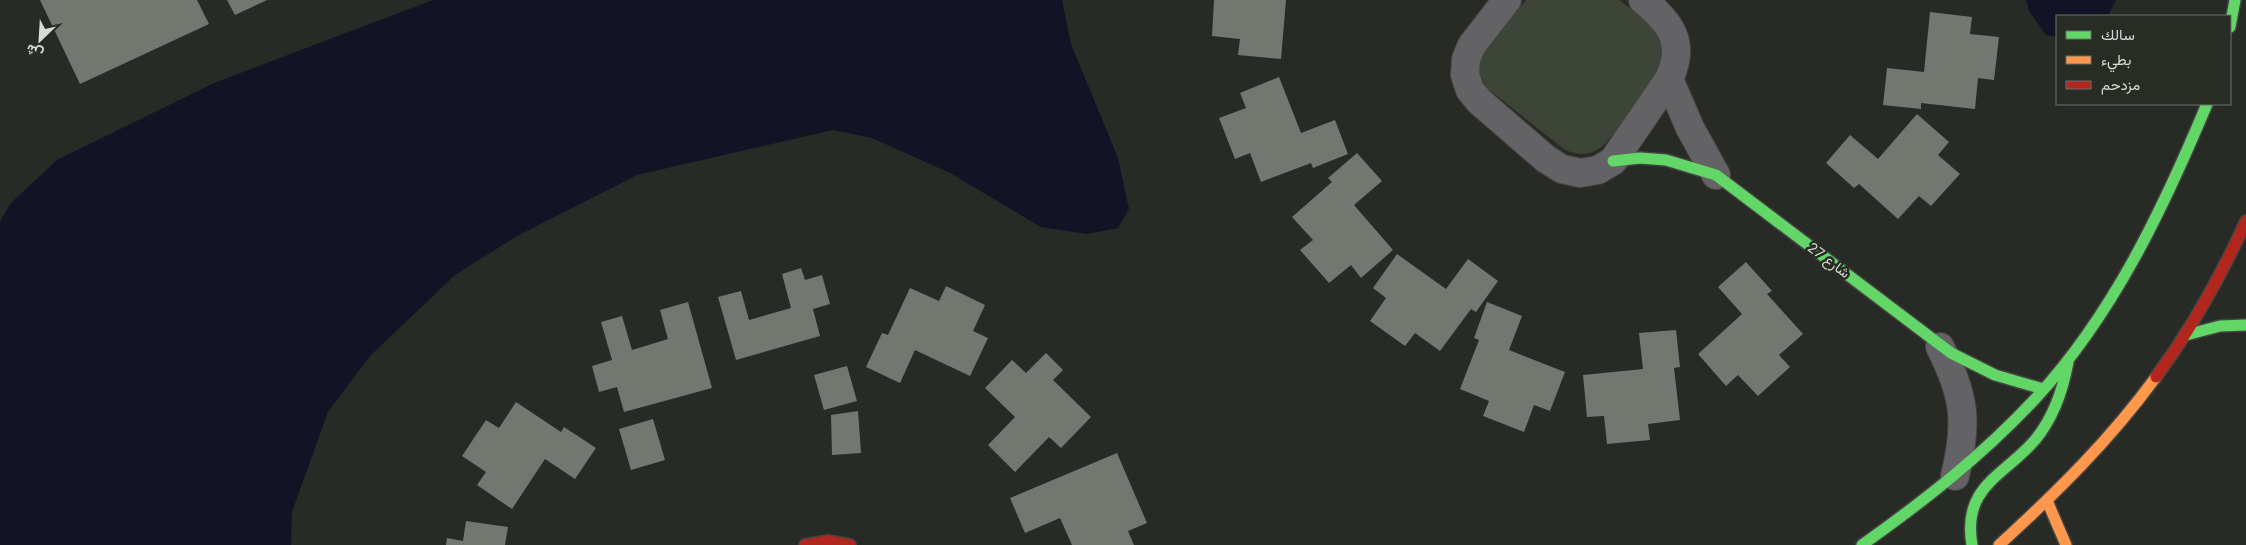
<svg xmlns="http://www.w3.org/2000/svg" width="2246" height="545" viewBox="0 0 2246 545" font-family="Inter,Vazirmatn,sans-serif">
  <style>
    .green { fill: #3c4538 }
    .water { fill: #141325 }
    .building { fill: #737770 }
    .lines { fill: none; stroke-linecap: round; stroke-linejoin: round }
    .street-casing { stroke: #444543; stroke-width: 30 }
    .fast-casing { stroke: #444543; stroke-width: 14 }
    .slow-casing { stroke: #444543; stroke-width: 14 }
    .jam-casing { stroke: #444543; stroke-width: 14 }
    .street { stroke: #636366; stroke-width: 28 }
    .fast { stroke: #63d668; stroke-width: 11 }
    .slow { stroke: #ff974d; stroke-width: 11 }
    .jam { stroke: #b3261e; stroke-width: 11 }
    .labels { text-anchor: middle; stroke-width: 5; stroke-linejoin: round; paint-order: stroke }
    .street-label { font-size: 14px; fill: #d7dbd5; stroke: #272c24 }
  </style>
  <rect width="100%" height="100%" fill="#282a26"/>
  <path class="green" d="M 1526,0 L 1619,0 L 1664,34 L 1663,73 L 1605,144 C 1591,156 1582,156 1565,150 L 1488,89 C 1483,81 1477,72 1480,63 C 1484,47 1515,15 1526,0 Z"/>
  <path class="water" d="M 433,0 L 1062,0 L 1071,44 L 1118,158 L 1129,209 L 1118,228 L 1087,234 L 1041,227 L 950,173 L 872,138 L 833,130 L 637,175 L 517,236 L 455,275 L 370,356 L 328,412 L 292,512 L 291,545 L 0,545 L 0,222 L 10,204 L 57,160 L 214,83 Z
    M 2026,0 L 2116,0 L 2108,16 L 2057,16 L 2057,37 L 2046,35 L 2029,11 Z"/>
  <path class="building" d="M 40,0 L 197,0 L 209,24 L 80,84 Z
    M 227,0 L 267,0 L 235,15 Z
    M 1214,0 L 1286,0 L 1281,59 L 1238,55 L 1240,39 L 1212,36 Z
    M 1930,12 L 1972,17 L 1970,34 L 1999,37 L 1994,80 L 1978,78 L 1975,109 L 1921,103 L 1921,109 L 1883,105 L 1887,68 L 1924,72 Z
    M 1279,77 L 1301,133 L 1335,120 L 1348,154 L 1313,168 L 1311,163 L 1261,182 L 1250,153 L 1235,159 L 1219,118 L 1246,108 L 1240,93 Z
    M 1917,114 L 1949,142 L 1938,155 L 1960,174 L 1931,206 L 1919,196 L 1898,219 L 1859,184 L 1854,188 L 1826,163 L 1850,135 L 1878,159 Z
    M 1357,153 L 1382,181 L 1354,205 L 1393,250 L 1361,278 L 1351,265 L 1329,283 L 1300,250 L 1313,240 L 1292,217 L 1332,182 L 1328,178 Z
    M 1397,254 L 1446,289 L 1468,259 L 1498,281 L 1476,312 L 1471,309 L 1440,351 L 1415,333 L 1405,346 L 1370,321 L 1386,298 L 1373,288 Z
    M 1746,262 L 1772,291 L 1767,294 L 1803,334 L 1779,355 L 1790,367 L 1758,396 L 1738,375 L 1726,386 L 1698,354 L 1742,314 L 1718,287 Z
    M 801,268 L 805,280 L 822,275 L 830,304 L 813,309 L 820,336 L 736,360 L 718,297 L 741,291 L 749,320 L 791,308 L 782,274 Z
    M 946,286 L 985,305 L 973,331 L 988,338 L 970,376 L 915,350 L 900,383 L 866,367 L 882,333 L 888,335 L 910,288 L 939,301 Z
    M 688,302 L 712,388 L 624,412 L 617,387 L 599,392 L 592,366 L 612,360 L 601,322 L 622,316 L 632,350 L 668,339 L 660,310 Z
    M 1487,302 L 1522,316 L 1509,350 L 1565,372 L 1550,411 L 1534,405 L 1524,432 L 1483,416 L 1489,401 L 1460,389 L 1479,340 L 1474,338 Z
    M 1676,330 L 1680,367 L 1674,368 L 1680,420 L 1648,424 L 1650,440 L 1607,444 L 1604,416 L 1587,417 L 1583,375 L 1643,369 L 1639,333 Z
    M 1046,353 L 1063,370 L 1053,380 L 1091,417 L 1061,448 L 1049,437 L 1015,472 L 988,445 L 1015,417 L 985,388 L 1012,360 L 1026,373 Z
    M 847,366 L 857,401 L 824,410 L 814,375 Z
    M 516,402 L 561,432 L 564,427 L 596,448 L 575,479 L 545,459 L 512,509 L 477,485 L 486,472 L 462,456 L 486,420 L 499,428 Z
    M 858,411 L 861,453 L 832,455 L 831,415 Z
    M 653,419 L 665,460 L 631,470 L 619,429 Z
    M 1117,453 L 1147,523 L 1128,531 L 1134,545 L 1072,545 L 1060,518 L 1025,533 L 1010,498 Z
    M 466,521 L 508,527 L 505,545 L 446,545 L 447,538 L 463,541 Z"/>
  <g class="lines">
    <defs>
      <path id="street" d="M 1507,0 L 1472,45 L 1466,59 L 1465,75 L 1470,90 L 1480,102 L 1546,159 L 1562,169 L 1580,173 L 1598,170 L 1613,161 L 1669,79 C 1686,43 1671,23 1643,0
        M 1669,79 L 1690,128 L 1716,175
        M 1940,347 C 1965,396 1968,422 1955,476"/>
      <path id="fast" d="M 2230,27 L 2235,0
        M 1613,161 L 1640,158 L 1666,160 L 1716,175 L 1951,353 L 1995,375 L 2043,389
        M 2186,335 L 2220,326 L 2246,325
        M 1862,545 C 1924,501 1983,455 2035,399 C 2113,315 2163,209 2207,104
        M 1972,545 C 1962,486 2003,477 2035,440 C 2054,417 2063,390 2068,362"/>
      <path id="slow" d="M 2048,503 L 2066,545
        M 1999,545 C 2056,493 2110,440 2156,377"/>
      <path id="jam" d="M 2156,377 C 2192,328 2221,276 2246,221
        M 805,545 L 828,541 L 850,545"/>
    </defs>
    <use href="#street" class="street-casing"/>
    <use href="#fast" class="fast-casing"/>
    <use href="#slow" class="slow-casing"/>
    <use href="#jam" class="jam-casing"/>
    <use href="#street" class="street"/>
    <use href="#fast" class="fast"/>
    <use href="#slow" class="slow"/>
    <use href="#jam" class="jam"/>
  </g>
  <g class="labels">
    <g class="street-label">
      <text transform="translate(1829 260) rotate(37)" y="5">شارع 27</text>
    </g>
  </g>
  <rect x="2056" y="15" width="175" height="90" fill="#272c24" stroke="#6d726b"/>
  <rect x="2066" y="31" width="25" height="8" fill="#63d668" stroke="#6d726b"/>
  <text x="2101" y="40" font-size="15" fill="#d7dbd5">سالك</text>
  <rect x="2066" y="56" width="25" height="8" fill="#ff974d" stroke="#6d726b"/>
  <text x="2101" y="65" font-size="15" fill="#d7dbd5">بطيء</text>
  <rect x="2066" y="81" width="25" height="8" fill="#b3261e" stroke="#6d726b"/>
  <text x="2101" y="90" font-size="15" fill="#d7dbd5">مزدحم</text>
  <g transform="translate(40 40) rotate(205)" stroke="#272c24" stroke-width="4" paint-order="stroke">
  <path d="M0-4L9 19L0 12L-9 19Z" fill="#d7dbd5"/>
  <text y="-8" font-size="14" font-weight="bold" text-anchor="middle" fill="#d7dbd5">ش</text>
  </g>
</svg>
